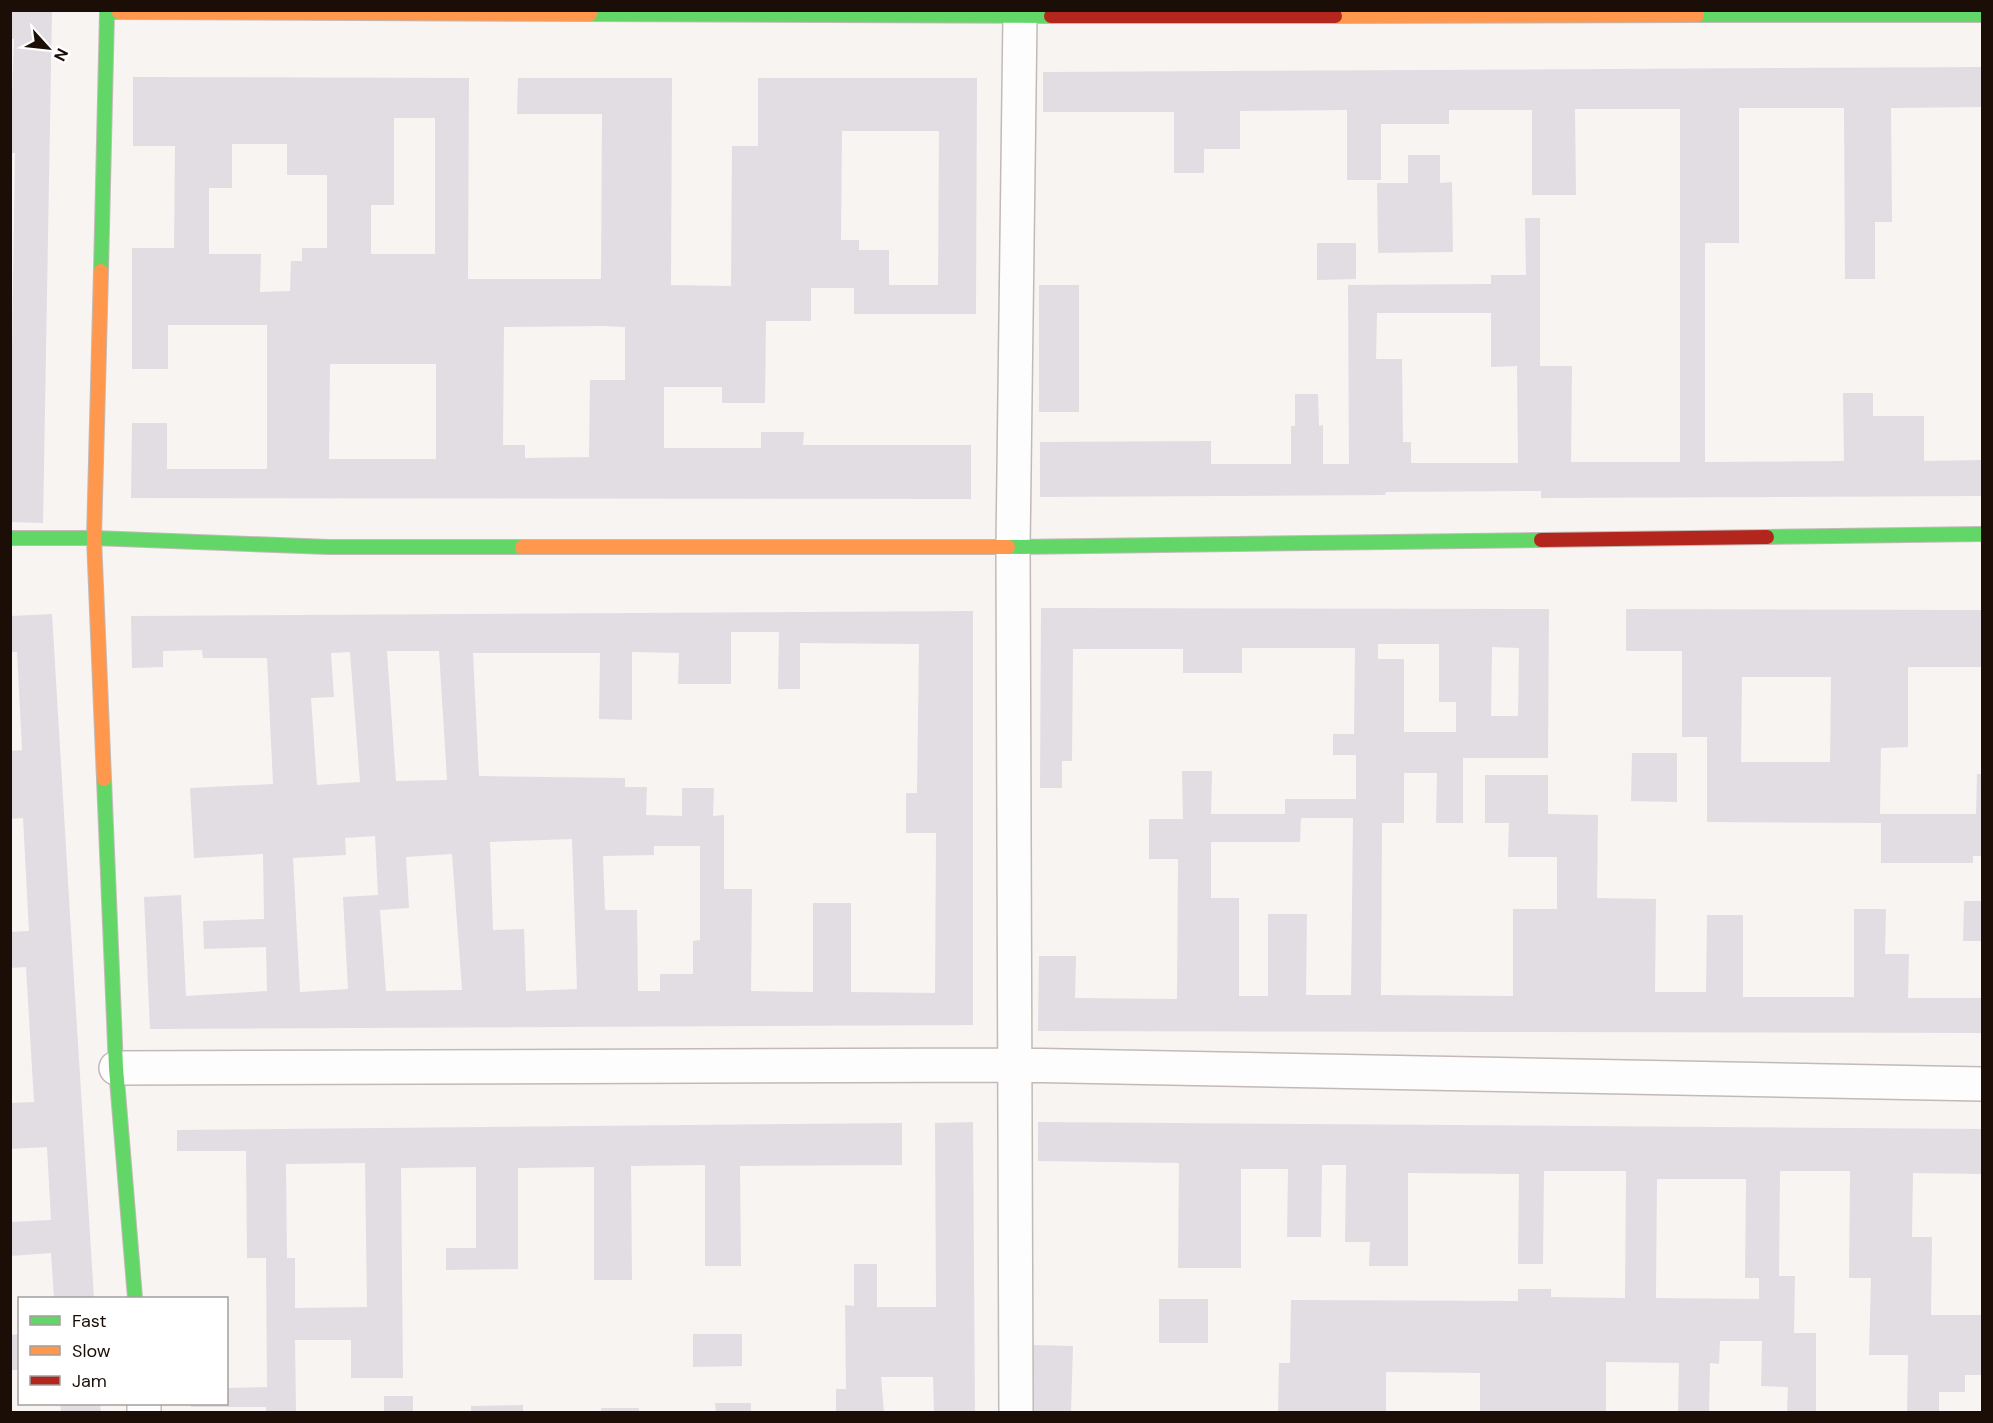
<svg xmlns="http://www.w3.org/2000/svg" width="1993" height="1423" viewBox="0 0 1993 1423" font-family="'DM Sans',sans-serif">
  <style>
    .building { fill: #e1dde3; fill-rule: evenodd }
    .lines { fill: none; stroke-linecap: round; stroke-linejoin: round }
    .street-casing { stroke: #c2bab6; stroke-width: 36 }
    .fast-casing { stroke: #c2bab6; stroke-width: 16 }
    .slow-casing { stroke: #c2bab6; stroke-width: 16 }
    .jam-casing { stroke: #c2bab6; stroke-width: 16 }
    .street { stroke: #fefdfd; stroke-width: 33 }
    .fast { stroke: #63d668; stroke-width: 14 }
    .slow { stroke: #ff974d; stroke-width: 14 }
    .jam { stroke: #b3261e; stroke-width: 14 }
  </style>
  <rect width="100%" height="100%" fill="#f8f4f2"/>
  <path class="building" d="M 10,10 L 52,10 L 43,523 L 10,522 L 10,348 L 12,348 L 15,153 L 10,153 L 14,39 L 10,39 Z
    M 1982,67 L 1982,107 L 1891,108 L 1892,222 L 1875,222 L 1875,279 L 1845,279 L 1844,108 L 1739,108 L 1739,243 L 1705,243 L 1705,462 L 1844,461 L 1843,393 L 1873,393 L 1873,416 L 1924,416 L 1924,461 L 1982,460 L 1982,496 L 1541,498 L 1541,491 L 1386,492 L 1385,495 L 1040,497 L 1040,442 L 1211,441 L 1211,464 L 1291,464 L 1291,426 L 1295,426 L 1295,394 L 1318,394 L 1319,426 L 1323,425 L 1323,464 L 1349,464 L 1348,285 L 1491,284 L 1491,275 L 1526,275 L 1525,218 L 1540,218 L 1540,366 L 1572,366 L 1571,462 L 1680,462 L 1680,109 L 1575,109 L 1576,195 L 1532,195 L 1532,110 L 1449,110 L 1449,124 L 1381,124 L 1381,180 L 1347,180 L 1347,110 L 1240,111 L 1240,149 L 1204,149 L 1204,173 L 1174,173 L 1174,112 L 1043,112 L 1043,72 ZM 1377,313 L 1491,313 L 1491,367 L 1517,366 L 1518,463 L 1411,463 L 1411,442 L 1403,442 L 1402,359 L 1376,359 Z
    M 133,77 L 469,78 L 468,279 L 601,279 L 602,114 L 517,114 L 518,78 L 672,78 L 671,285 L 731,286 L 732,146 L 758,146 L 758,78 L 977,78 L 976,314 L 854,314 L 854,288 L 811,288 L 811,321 L 766,321 L 765,403 L 722,403 L 722,387 L 664,387 L 664,448 L 761,448 L 761,432 L 804,432 L 803,445 L 971,445 L 971,499 L 131,498 L 132,423 L 167,423 L 167,469 L 267,469 L 267,325 L 168,325 L 168,369 L 132,369 L 132,248 L 174,248 L 175,146 L 133,146 ZM 394,118 L 435,118 L 435,254 L 371,254 L 371,205 L 394,205 ZM 842,131 L 939,131 L 938,285 L 889,285 L 889,250 L 859,250 L 859,240 L 841,240 ZM 232,144 L 287,144 L 287,175 L 327,175 L 327,248 L 302,248 L 302,261 L 291,261 L 290,291 L 260,292 L 261,254 L 209,254 L 209,188 L 232,188 ZM 602,326 L 625,327 L 625,380 L 590,380 L 589,457 L 525,458 L 525,445 L 503,445 L 504,327 ZM 330,364 L 436,364 L 436,459 L 329,459 Z
    M 1408,155 L 1440,155 L 1440,183 L 1452,182 L 1453,252 L 1378,253 L 1377,183 L 1408,183 Z
    M 1317,243 L 1356,243 L 1356,279 L 1317,280 Z
    M 1039,285 L 1079,285 L 1079,412 L 1039,412 Z
    M 1041,608 L 1549,609 L 1548,758 L 1463,758 L 1463,823 L 1436,823 L 1437,773 L 1404,773 L 1404,823 L 1382,823 L 1381,995 L 1513,996 L 1513,909 L 1557,909 L 1557,857 L 1508,857 L 1509,823 L 1485,823 L 1485,775 L 1548,775 L 1548,814 L 1598,815 L 1597,898 L 1656,899 L 1655,992 L 1706,992 L 1707,915 L 1743,915 L 1743,997 L 1854,997 L 1854,909 L 1886,909 L 1885,954 L 1909,954 L 1908,998 L 1982,998 L 1982,1033 L 1038,1031 L 1039,956 L 1076,956 L 1075,998 L 1177,999 L 1178,859 L 1149,859 L 1149,819 L 1183,819 L 1182,771 L 1212,771 L 1211,814 L 1285,814 L 1285,799 L 1356,799 L 1356,755 L 1333,755 L 1333,734 L 1354,734 L 1355,648 L 1242,648 L 1242,673 L 1183,673 L 1183,649 L 1073,649 L 1072,761 L 1062,761 L 1062,788 L 1040,788 ZM 1378,644 L 1439,644 L 1439,702 L 1456,702 L 1456,732 L 1404,732 L 1404,659 L 1378,659 ZM 1492,647 L 1519,648 L 1518,716 L 1491,716 ZM 1301,818 L 1353,818 L 1351,995 L 1306,995 L 1307,914 L 1268,914 L 1268,996 L 1239,996 L 1239,898 L 1211,898 L 1211,842 L 1300,842 Z
    M 1626,609 L 1982,610 L 1982,667 L 1908,667 L 1908,747 L 1881,748 L 1880,814 L 1976,814 L 1977,774 L 1982,774 L 1982,856 L 1973,856 L 1973,863 L 1881,863 L 1881,823 L 1707,822 L 1707,737 L 1682,737 L 1682,651 L 1626,651 ZM 1742,677 L 1831,677 L 1830,762 L 1741,762 Z
    M 973,611 L 973,1025 L 150,1029 L 144,897 L 181,895 L 186,996 L 267,991 L 266,947 L 204,949 L 203,921 L 264,919 L 263,854 L 194,858 L 190,788 L 273,784 L 267,658 L 203,658 L 202,650 L 163,651 L 163,667 L 132,668 L 131,616 ZM 731,632 L 779,632 L 778,689 L 800,689 L 800,643 L 919,644 L 917,793 L 906,793 L 906,833 L 936,833 L 935,993 L 851,992 L 851,903 L 813,903 L 813,992 L 751,991 L 752,889 L 724,889 L 724,815 L 713,816 L 714,788 L 682,788 L 682,816 L 646,815 L 647,787 L 625,787 L 625,778 L 479,776 L 473,653 L 600,653 L 599,719 L 632,720 L 632,652 L 679,653 L 678,684 L 731,684 ZM 387,651 L 439,651 L 447,780 L 396,781 ZM 350,652 L 360,782 L 317,785 L 311,698 L 334,697 L 331,653 ZM 375,836 L 378,895 L 343,897 L 348,989 L 300,992 L 293,858 L 346,855 L 345,838 ZM 572,839 L 577,989 L 526,991 L 524,929 L 493,930 L 490,842 ZM 654,846 L 700,846 L 700,940 L 693,941 L 693,974 L 660,974 L 660,991 L 638,991 L 637,910 L 605,910 L 603,856 L 654,855 ZM 452,854 L 462,990 L 386,991 L 380,910 L 409,908 L 406,857 Z
    M 52,614 L 73,964 L 94,1298 L 54,1298 L 51,1253 L 10,1256 L 10,1222 L 51,1220 L 47,1147 L 10,1149 L 10,1103 L 34,1102 L 26,967 L 10,968 L 10,932 L 29,931 L 23,818 L 10,819 L 10,751 L 22,750 L 17,652 L 10,652 L 10,616 Z
    M 1632,753 L 1677,753 L 1677,802 L 1631,801 Z
    M 1964,901 L 1982,901 L 1982,941 L 1963,941 Z
    M 973,1122 L 975,1412 L 934,1412 L 933,1377 L 881,1377 L 884,1412 L 836,1412 L 836,1389 L 846,1389 L 845,1305 L 854,1306 L 854,1264 L 877,1264 L 877,1307 L 936,1307 L 935,1123 Z
    M 1038,1122 L 1982,1129 L 1982,1174 L 1913,1173 L 1912,1237 L 1932,1237 L 1931,1315 L 1982,1315 L 1982,1375 L 1965,1375 L 1965,1392 L 1939,1392 L 1939,1412 L 1907,1412 L 1908,1355 L 1869,1355 L 1871,1278 L 1849,1278 L 1850,1171 L 1780,1171 L 1779,1276 L 1795,1276 L 1794,1333 L 1816,1333 L 1816,1412 L 1787,1412 L 1788,1387 L 1761,1386 L 1762,1341 L 1720,1341 L 1719,1364 L 1710,1363 L 1709,1412 L 1678,1412 L 1679,1363 L 1606,1362 L 1606,1412 L 1480,1412 L 1480,1373 L 1386,1372 L 1386,1412 L 1278,1412 L 1279,1363 L 1290,1363 L 1291,1300 L 1518,1301 L 1518,1289 L 1551,1289 L 1551,1297 L 1625,1298 L 1626,1171 L 1544,1171 L 1543,1264 L 1518,1264 L 1519,1174 L 1408,1173 L 1408,1266 L 1369,1266 L 1370,1242 L 1345,1242 L 1346,1165 L 1322,1165 L 1321,1237 L 1287,1237 L 1288,1169 L 1241,1169 L 1241,1268 L 1178,1268 L 1179,1163 L 1038,1161 ZM 1657,1179 L 1746,1179 L 1745,1278 L 1759,1278 L 1759,1299 L 1656,1298 Z
    M 902,1123 L 902,1165 L 740,1166 L 741,1266 L 705,1266 L 705,1165 L 631,1166 L 632,1280 L 594,1280 L 594,1167 L 518,1168 L 518,1269 L 446,1270 L 446,1248 L 476,1248 L 476,1167 L 401,1168 L 403,1378 L 351,1378 L 351,1340 L 295,1340 L 296,1412 L 266,1412 L 266,1407 L 191,1407 L 191,1404 L 226,1404 L 226,1388 L 267,1387 L 266,1258 L 247,1258 L 246,1151 L 177,1151 L 177,1130 ZM 365,1163 L 367,1307 L 295,1308 L 295,1258 L 287,1258 L 286,1164 Z
    M 1159,1299 L 1208,1299 L 1208,1343 L 1159,1343 Z
    M 20,1334 L 20,1370 L 10,1370 L 10,1335 Z
    M 693,1334 L 742,1334 L 742,1366 L 693,1367 Z
    M 1033,1345 L 1073,1346 L 1071,1412 L 1032,1412 Z
    M 384,1396 L 413,1396 L 413,1412 L 384,1412 Z
    M 715,1403 L 751,1403 L 751,1412 L 716,1412 Z
    M 60,1404 L 100,1404 L 101,1412 L 61,1412 Z
    M 523,1405 L 523,1412 L 471,1412 L 471,1406 Z
    M 601,1408 L 639,1408 L 639,1412 L 601,1412 Z"/>
  <g class="lines">
    <defs>
      <path id="street" d="M 116,1068 L 1015,1065 L 1982,1084
        M 144,1404 L 144,1412
        M 1016,1412 L 1013,547 L 1020,16"/>
      <path id="fast" d="M 590,14 L 1051,16
        M 1697,15 L 1982,15
        M 101,271 L 107,12 L 119,12
        M 1767,537 L 1982,534
        M 10,538 L 94,538 L 329,547 L 522,547
        M 1008,547 L 1541,540
        M 104,779 L 116,1068 L 135,1298"/>
      <path id="slow" d="M 119,12 L 590,14
        M 1335,16 L 1697,15
        M 101,271 L 94,538 L 104,779
        M 522,547 L 1008,547"/>
      <path id="jam" d="M 1051,16 L 1335,16
        M 1541,540 L 1767,537"/>
    </defs>
    <use href="#street" class="street-casing"/>
    <use href="#fast" class="fast-casing"/>
    <use href="#slow" class="slow-casing"/>
    <use href="#jam" class="jam-casing"/>
    <use href="#street" class="street"/>
    <use href="#fast" class="fast"/>
    <use href="#slow" class="slow"/>
    <use href="#jam" class="jam"/>
  </g>
  <rect width="1993" height="1423" fill="none" stroke="#1a0e07" stroke-width="24"/>
  <rect x="18" y="1297" width="210" height="108" fill="#ffffff" stroke="#a39f9c" stroke-width="1.5"/>
  <rect x="30" y="1316" width="30" height="9" fill="#63d668" stroke="#a39f9c" stroke-width="1.5"/>
  <text x="72" y="1327" font-size="18" fill="#1a0e07">Fast</text>
  <rect x="30" y="1346" width="30" height="9" fill="#ff974d" stroke="#a39f9c" stroke-width="1.5"/>
  <text x="72" y="1357" font-size="18" fill="#1a0e07">Slow</text>
  <rect x="30" y="1376" width="30" height="9" fill="#b3261e" stroke="#a39f9c" stroke-width="1.5"/>
  <text x="72" y="1387" font-size="18" fill="#1a0e07">Jam</text>
  <g transform="translate(48 48) rotate(117)" stroke="#ffffff" stroke-width="4.5" paint-order="stroke">
  <path d="M0-4.5L10 22L0 15L-10 22Z" fill="#1a0e07"/>
  <text y="-9" font-size="16" font-weight="bold" text-anchor="middle" fill="#1a0e07">N</text>
  </g>
</svg>
